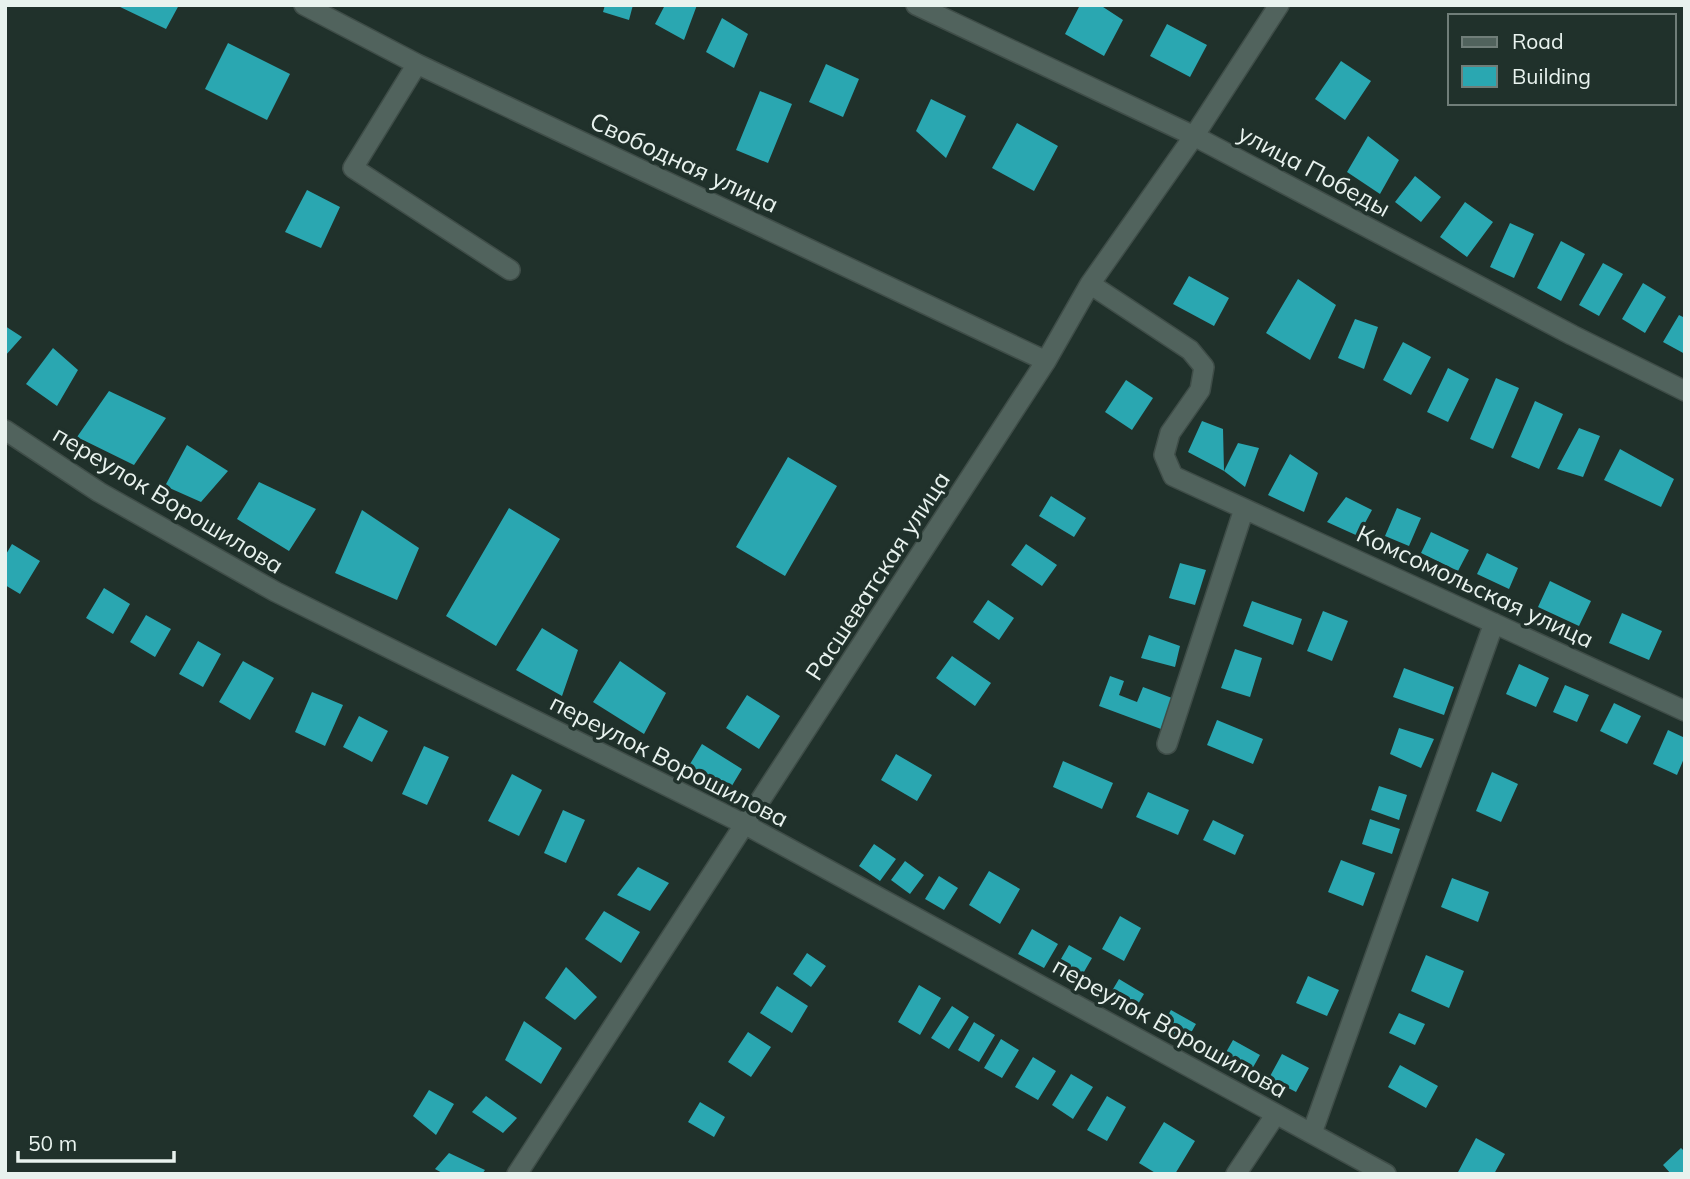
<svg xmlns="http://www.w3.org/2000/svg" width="1690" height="1179" viewBox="0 0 1690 1179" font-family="Mulish,sans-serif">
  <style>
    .building { fill: #2aa7b1 }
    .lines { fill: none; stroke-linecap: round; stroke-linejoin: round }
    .minor-casing { stroke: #3f4d48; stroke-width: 22 }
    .minor { stroke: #51635d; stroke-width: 19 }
    .labels { text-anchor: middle; stroke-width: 7; stroke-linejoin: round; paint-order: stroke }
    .street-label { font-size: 24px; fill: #e8f2ee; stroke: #20312b }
  </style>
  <rect width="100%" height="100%" fill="#20312b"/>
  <path class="building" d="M 116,5 L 179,5 L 166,29 Z
    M 605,5 L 633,5 L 629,20 L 603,12 Z
    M 665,5 L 697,5 L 684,40 L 655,24 Z
    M 1080,5 L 1100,5 L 1123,20 L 1104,56 L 1065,34 Z
    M 722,18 L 748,34 L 734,68 L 706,52 Z
    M 1167,24 L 1207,45 L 1190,77 L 1150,56 Z
    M 228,43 L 290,74 L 267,120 L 205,89 Z
    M 1341,61 L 1371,81 L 1345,120 L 1315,99 Z
    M 826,64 L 859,79 L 843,117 L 809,102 Z
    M 760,91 L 792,104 L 768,163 L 736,150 Z
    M 931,99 L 966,116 L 946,158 L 916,131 Z
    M 1017,123 L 1058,146 L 1034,191 L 992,168 Z
    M 1368,136 L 1399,160 L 1380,194 L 1347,172 Z
    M 1415,176 L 1441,197 L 1421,222 L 1395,202 Z
    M 307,190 L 340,207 L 321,248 L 285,232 Z
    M 1465,202 L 1493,222 L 1467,257 L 1440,237 Z
    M 1510,223 L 1534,234 L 1514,278 L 1490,267 Z
    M 1561,241 L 1585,254 L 1561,301 L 1537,288 Z
    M 1603,263 L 1623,274 L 1599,316 L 1579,305 Z
    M 1189,276 L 1229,298 L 1214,326 L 1173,304 Z
    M 1298,279 L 1336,305 L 1310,360 L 1266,333 Z
    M 1643,283 L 1666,297 L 1645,333 L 1622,319 Z
    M 1679,315 L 1685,318 L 1685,354 L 1663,342 Z
    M 1355,319 L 1378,327 L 1364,369 L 1338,358 Z
    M 5,326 L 22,337 L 5,356 Z
    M 1403,342 L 1431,357 L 1411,395 L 1383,380 Z
    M 53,348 L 78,370 L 57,406 L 26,384 Z
    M 1448,368 L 1469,379 L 1448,422 L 1427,412 Z
    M 1496,378 L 1519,388 L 1493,449 L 1470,439 Z
    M 1126,380 L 1153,398 L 1132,430 L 1105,412 Z
    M 109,391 L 166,418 L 134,465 L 77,437 Z
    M 1535,401 L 1563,414 L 1539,469 L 1511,457 Z
    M 1202,421 L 1223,429 L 1224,471 L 1188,452 Z
    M 1579,428 L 1600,436 L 1583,477 L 1557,469 Z
    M 1238,443 L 1259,448 L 1245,487 L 1224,471 Z
    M 187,445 L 228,471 L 201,502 L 165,486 Z
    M 1620,449 L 1674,479 L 1661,507 L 1604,480 Z
    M 1290,454 L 1318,473 L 1304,512 L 1268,495 Z
    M 788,457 L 837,486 L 785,576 L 736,547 Z
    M 259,482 L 316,509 L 289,551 L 237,519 Z
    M 1051,496 L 1086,518 L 1074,537 L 1039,516 Z
    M 1346,497 L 1372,510 L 1358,536 L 1327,522 Z
    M 509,508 L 560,539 L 496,646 L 446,616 Z
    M 1397,508 L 1421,518 L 1409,546 L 1385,536 Z
    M 362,510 L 419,548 L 397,600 L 335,573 Z
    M 1431,532 L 1469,550 L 1458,571 L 1421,553 Z
    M 12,544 L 40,561 L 20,594 L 5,585 L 5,556 Z
    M 1026,544 L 1057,565 L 1042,586 L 1011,565 Z
    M 1487,553 L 1518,568 L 1509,589 L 1477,574 Z
    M 1180,563 L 1206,570 L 1195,605 L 1169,598 Z
    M 1550,581 L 1591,601 L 1579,626 L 1538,607 Z
    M 104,588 L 130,604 L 113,634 L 86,618 Z
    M 988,600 L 1014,618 L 999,640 L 973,622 Z
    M 1252,601 L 1302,619 L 1293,645 L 1243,626 Z
    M 1323,611 L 1348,621 L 1332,661 L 1307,651 Z
    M 1622,613 L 1662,631 L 1649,660 L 1609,643 Z
    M 146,615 L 171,629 L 155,657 L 130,642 Z
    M 542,628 L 578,650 L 562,696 L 516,670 Z
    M 1149,635 L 1180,646 L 1175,667 L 1141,658 Z
    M 198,641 L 221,654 L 203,687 L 179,674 Z
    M 1235,649 L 1262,658 L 1250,697 L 1221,688 Z
    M 952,656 L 991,683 L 975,706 L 936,678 Z
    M 243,661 L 274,678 L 250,720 L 219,702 Z
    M 620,661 L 666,693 L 644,734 L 593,702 Z
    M 1519,664 L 1549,678 L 1536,707 L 1506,694 Z
    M 1404,668 L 1454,687 L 1444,715 L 1393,697 Z
    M 1110,676 L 1124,681 L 1119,695 L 1137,702 L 1143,687 L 1172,698 L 1161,729 L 1099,706 Z
    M 1565,685 L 1589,695 L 1577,722 L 1553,712 Z
    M 312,692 L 343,705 L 325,746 L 295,732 Z
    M 747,695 L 780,716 L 759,749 L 726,728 Z
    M 1614,703 L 1641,716 L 1627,744 L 1600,731 Z
    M 359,716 L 388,731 L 372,762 L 343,747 Z
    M 1217,720 L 1263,739 L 1253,764 L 1207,745 Z
    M 1399,728 L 1434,739 L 1421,768 L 1390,754 Z
    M 1668,730 L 1685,738 L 1685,756 L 1677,775 L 1653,764 Z
    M 702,744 L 742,769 L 727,794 L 687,769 Z
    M 424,746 L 449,757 L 427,805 L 402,794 Z
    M 896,754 L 932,775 L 917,801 L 881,780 Z
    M 1063,761 L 1113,783 L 1102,809 L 1053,787 Z
    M 1492,772 L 1518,784 L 1501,822 L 1476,811 Z
    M 512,774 L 542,790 L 519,836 L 488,821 Z
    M 1379,786 L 1407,795 L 1399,820 L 1371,810 Z
    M 1148,792 L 1189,810 L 1178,835 L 1136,817 Z
    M 563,810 L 585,820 L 566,863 L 544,853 Z
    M 1370,819 L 1400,829 L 1392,854 L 1362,844 Z
    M 1213,820 L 1244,835 L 1235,855 L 1203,840 Z
    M 874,844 L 896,859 L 880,881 L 859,866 Z
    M 1341,860 L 1375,873 L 1363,906 L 1328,892 Z
    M 905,861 L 924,875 L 910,894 L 891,880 Z
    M 638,867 L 669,883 L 650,911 L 617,895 Z
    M 989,871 L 1020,889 L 1000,924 L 969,905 Z
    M 939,876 L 958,888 L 944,910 L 925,899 Z
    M 1452,878 L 1489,892 L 1478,922 L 1441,907 Z
    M 604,911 L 640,932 L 621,963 L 585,939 Z
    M 1120,916 L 1141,928 L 1124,961 L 1102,949 Z
    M 1032,929 L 1058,944 L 1044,968 L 1018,954 Z
    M 1069,945 L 1092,958 L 1077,984 L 1054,971 Z
    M 807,953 L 826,966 L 811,987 L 793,974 Z
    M 1426,955 L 1464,971 L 1449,1008 L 1411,991 Z
    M 566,967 L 597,997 L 575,1020 L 545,998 Z
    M 1308,976 L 1339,990 L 1327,1016 L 1296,1003 Z
    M 1119,979 L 1144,994 L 1131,1016 L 1106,1001 Z
    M 919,985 L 941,998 L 920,1035 L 898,1022 Z
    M 777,986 L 808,1006 L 792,1033 L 760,1013 Z
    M 952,1006 L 969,1017 L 949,1049 L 931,1038 Z
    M 1171,1010 L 1196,1024 L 1184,1045 L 1159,1031 Z
    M 1399,1013 L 1425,1024 L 1415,1045 L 1389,1033 Z
    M 524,1021 L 562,1048 L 541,1084 L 505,1060 Z
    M 974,1022 L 995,1035 L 979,1062 L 958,1050 Z
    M 748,1032 L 771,1047 L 751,1077 L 728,1062 Z
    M 1001,1039 L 1019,1050 L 1002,1078 L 984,1068 Z
    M 1233,1040 L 1260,1055 L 1247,1078 L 1220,1063 Z
    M 1282,1054 L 1309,1068 L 1296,1092 L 1269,1078 Z
    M 1033,1057 L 1056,1071 L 1038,1100 L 1015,1087 Z
    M 1400,1065 L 1438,1086 L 1426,1108 L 1388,1087 Z
    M 1071,1074 L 1093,1087 L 1073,1119 L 1052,1105 Z
    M 429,1090 L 454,1104 L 436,1135 L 413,1116 Z
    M 486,1096 L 517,1118 L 503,1133 L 472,1112 Z
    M 1107,1096 L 1126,1107 L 1107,1141 L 1087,1130 Z
    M 700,1102 L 725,1117 L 714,1137 L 688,1122 Z
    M 1164,1122 L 1195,1141 L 1175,1174 L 1157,1174 L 1139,1163 Z
    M 1476,1138 L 1505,1154 L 1494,1174 L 1457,1174 Z
    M 1681,1148 L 1685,1152 L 1685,1174 L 1671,1174 L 1663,1165 Z
    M 449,1153 L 485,1170 L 482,1174 L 444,1174 L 435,1169 Z"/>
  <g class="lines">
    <defs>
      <path id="minor" d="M 304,5 L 417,64 L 1046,361
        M 916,5 L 1194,136 L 1572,335 L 1685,391
        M 417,64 L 353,168 L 510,270
        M 1090,284 L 1190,350 L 1204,367 L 1200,390 L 1170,433 L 1164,455 L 1173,476 L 1685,711
        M 5,430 L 99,492 L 276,592 L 746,825 L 1386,1174
        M 1167,744 L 1244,509
        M 1312,1133 L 1494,623
        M 517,1174 L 1046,361 L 1090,284 L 1194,136 L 1279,5
        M 1236,1174 L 1276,1114"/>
    </defs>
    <use href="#minor" class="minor-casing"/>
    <use href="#minor" class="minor"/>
  </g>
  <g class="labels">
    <g class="street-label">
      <text transform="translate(684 163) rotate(25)" y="8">Свободная улица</text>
      <text transform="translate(1314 171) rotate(28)" y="8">улица Победы</text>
      <text transform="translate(168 500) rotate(31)" y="8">переулок Ворошилова</text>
      <text transform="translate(878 576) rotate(-57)" y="8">Расшеватская улица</text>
      <text transform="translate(1475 587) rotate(25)" y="8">Комсомольская улица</text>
      <text transform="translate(669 761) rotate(27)" y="8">переулок Ворошилова</text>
      <text transform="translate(1170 1028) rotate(29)" y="8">переулок Ворошилова</text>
    </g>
  </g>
  <rect width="1690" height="1179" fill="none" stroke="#e8f2ee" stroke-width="14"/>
  <rect x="1448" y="14" width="228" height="91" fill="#20312b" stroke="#707e79" stroke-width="2"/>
  <rect x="1462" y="37" width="35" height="10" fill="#51635d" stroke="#707e79" stroke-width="2"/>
  <text x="1512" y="49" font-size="21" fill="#e8f2ee">Road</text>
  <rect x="1462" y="66" width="35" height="21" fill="#2aa7b1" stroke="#707e79" stroke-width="2"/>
  <text x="1512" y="84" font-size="21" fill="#e8f2ee">Building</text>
  <path d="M18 1151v10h156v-10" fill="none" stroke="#e8f2ee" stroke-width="3.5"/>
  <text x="28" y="1151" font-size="21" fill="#e8f2ee" stroke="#20312b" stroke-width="5" paint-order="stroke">50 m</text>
</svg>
